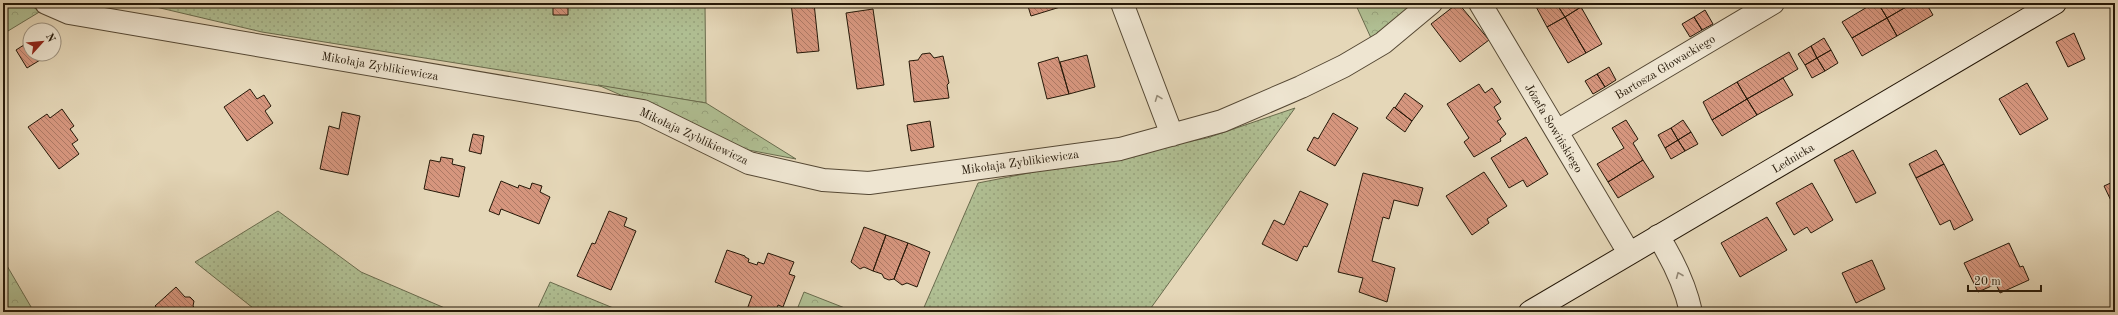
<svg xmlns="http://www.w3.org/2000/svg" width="2118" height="315" viewBox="0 0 2118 315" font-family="'Old Standard TT',serif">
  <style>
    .grass { fill: url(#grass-dots); stroke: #6a6c4e }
    .forest { fill: url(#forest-crowns); stroke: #6a6c4e }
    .building { fill: url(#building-back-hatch); stroke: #251808 }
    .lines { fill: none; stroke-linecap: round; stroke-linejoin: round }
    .minor-casing { stroke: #554834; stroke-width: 24 }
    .secondary-casing { stroke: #251808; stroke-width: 24 }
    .minor { stroke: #eee5d1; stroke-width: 22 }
    .secondary { stroke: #eee5d1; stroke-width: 22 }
    .oneway { stroke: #948977 }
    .labels { text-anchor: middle; stroke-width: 4; stroke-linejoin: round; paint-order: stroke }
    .street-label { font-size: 12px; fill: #251808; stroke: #eee5d1 }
  </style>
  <defs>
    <pattern id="grass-dots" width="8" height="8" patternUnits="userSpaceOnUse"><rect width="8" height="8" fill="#b0bf93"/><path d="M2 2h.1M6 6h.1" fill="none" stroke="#97a37d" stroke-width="1.8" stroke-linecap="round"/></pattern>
    <pattern id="forest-crowns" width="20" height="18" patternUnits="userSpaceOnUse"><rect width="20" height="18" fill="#b0bf93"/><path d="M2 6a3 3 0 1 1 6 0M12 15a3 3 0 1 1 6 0" fill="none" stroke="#97a37d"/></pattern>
    <pattern id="building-back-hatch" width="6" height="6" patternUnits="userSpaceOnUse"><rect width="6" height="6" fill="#d6967e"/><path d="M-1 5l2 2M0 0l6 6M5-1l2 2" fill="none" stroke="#ad7965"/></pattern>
  </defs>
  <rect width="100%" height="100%" fill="#e5d7b8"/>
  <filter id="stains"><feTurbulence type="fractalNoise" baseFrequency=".005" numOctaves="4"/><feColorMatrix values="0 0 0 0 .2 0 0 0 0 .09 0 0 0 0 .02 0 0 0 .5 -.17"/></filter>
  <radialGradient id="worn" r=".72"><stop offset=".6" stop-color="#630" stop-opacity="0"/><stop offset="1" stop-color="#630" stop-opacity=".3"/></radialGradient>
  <path class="grass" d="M 139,3 L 705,3 L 706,103 L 262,32 Z
    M 1295,108 L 1148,312 L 922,312 L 978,183 L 1207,138 Z
    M 278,211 L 361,272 L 454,312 L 258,312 L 195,262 Z
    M 550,282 L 623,312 L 536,312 Z"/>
  <path class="forest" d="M 3,3 L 24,3 L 41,11 L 3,34 Z
    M 1355,3 L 1419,3 L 1371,38 Z
    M 598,85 L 706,103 L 796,159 L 743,149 Z
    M 3,259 L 34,312 L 3,312 Z
    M 804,292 L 855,312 L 796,312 Z"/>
  <path class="building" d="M 553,3 L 568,3 L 568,15 L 553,15 Z
    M 791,3 L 814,3 L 819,51 L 797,53 Z
    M 1027,3 L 1069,3 L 1070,4 L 1031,16 Z
    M 1458,3 L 1489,40 L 1460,62 L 1431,24 Z
    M 1534,3 L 1556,3 L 1565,17 L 1547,27 Z
    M 1556,3 L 1579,3 L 1581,7 L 1565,17 Z
    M 1874,3 L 1878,3 L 1887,18 L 1852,38 L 1842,22 Z
    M 1878,3 L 1913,3 L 1887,18 Z
    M 1913,3 L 1926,3 L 1933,15 L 1897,36 L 1887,18 Z
    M 1581,7 L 1602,44 L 1586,53 L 1565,17 Z
    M 873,9 L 884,85 L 857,89 L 846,13 Z
    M 1705,10 L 1713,24 L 1702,30 L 1694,17 Z
    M 1565,17 L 1586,53 L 1568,63 L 1547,27 Z
    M 1694,17 L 1702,30 L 1690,37 L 1682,24 Z
    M 1887,18 L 1897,36 L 1862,56 L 1852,38 Z
    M 2074,33 L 2085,59 L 2068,67 L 2056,42 Z
    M 1824,38 L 1831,50 L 1817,58 L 1811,46 Z
    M 30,41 L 30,54 L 50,54 L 27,68 L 16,50 Z
    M 1811,46 L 1817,58 L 1805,65 L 1798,54 Z
    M 1831,50 L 1838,63 L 1825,71 L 1817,58 Z
    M 1789,52 L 1798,69 L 1747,99 L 1737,82 Z
    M 930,53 L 934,58 L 943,56 L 949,83 L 947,85 L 949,98 L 914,102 L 909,61 L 918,60 L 922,54 Z
    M 1087,55 L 1095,87 L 1069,94 L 1060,62 Z
    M 1058,57 L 1069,94 L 1047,99 L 1038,63 Z
    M 1817,58 L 1825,71 L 1812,78 L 1805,65 Z
    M 1609,67 L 1616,80 L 1605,87 L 1597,74 Z
    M 1597,74 L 1605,87 L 1593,94 L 1585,81 Z
    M 1783,78 L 1793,95 L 1757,115 L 1747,99 Z
    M 1737,82 L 1747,99 L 1712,120 L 1703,102 Z
    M 2027,83 L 2048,119 L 2020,135 L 1999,99 Z
    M 1479,84 L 1485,93 L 1492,88 L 1501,102 L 1494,107 L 1501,119 L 1497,121 L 1506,134 L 1500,139 L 1501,141 L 1474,157 L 1464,142 L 1469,138 L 1447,104 Z
    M 250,89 L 257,99 L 264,95 L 271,106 L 265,111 L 273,123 L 247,141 L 224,107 Z
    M 1405,93 L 1423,106 L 1412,121 L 1395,108 Z
    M 1747,99 L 1757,115 L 1722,136 L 1712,120 Z
    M 1394,107 L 1412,121 L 1405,132 L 1386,118 Z
    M 62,109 L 74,126 L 70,129 L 78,140 L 72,144 L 79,154 L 59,169 L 28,127 L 47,114 L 50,118 Z
    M 342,112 L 360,116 L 348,175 L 320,169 L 329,126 L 339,129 Z
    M 1333,113 L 1358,128 L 1335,166 L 1307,150 L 1314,137 L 1318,139 Z
    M 1626,120 L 1638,139 L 1633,143 L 1643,160 L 1608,182 L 1597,164 L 1624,148 L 1612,128 Z
    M 1683,120 L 1691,132 L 1678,140 L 1671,128 Z
    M 930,121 L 934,147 L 911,151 L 907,125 Z
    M 1671,128 L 1678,140 L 1665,148 L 1658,135 Z
    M 1691,132 L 1698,144 L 1685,151 L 1678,140 Z
    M 473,134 L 484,136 L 481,154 L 469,151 Z
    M 1526,137 L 1548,174 L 1527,187 L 1523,180 L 1509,188 L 1491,158 Z
    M 1678,140 L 1685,151 L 1671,159 L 1665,148 Z
    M 1853,150 L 1876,193 L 1856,203 L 1834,160 Z
    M 1936,150 L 1944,164 L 1916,178 L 1909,164 Z
    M 441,157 L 453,159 L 452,164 L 465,167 L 459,197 L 424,189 L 430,160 L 440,162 Z
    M 1643,160 L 1654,177 L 1618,198 L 1608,182 Z
    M 1944,164 L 1973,220 L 1954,230 L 1950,220 L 1940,225 L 1916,178 Z
    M 1484,172 L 1507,206 L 1487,219 L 1489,223 L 1472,235 L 1446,196 Z
    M 1363,173 L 1423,188 L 1418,206 L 1394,200 L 1389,219 L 1383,217 L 1372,261 L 1395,268 L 1387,302 L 1359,292 L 1363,278 L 1338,272 Z
    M 501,181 L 518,188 L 519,185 L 530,189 L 532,183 L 542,186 L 540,192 L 550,197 L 539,224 L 501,209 L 499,215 L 489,211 Z
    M 2115,181 L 2115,209 L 2104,186 Z
    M 1812,183 L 1833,220 L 1811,233 L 1807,227 L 1794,235 L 1776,203 Z
    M 1300,191 L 1328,204 L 1307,247 L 1304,246 L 1297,261 L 1262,244 L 1274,220 L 1284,225 Z
    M 609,211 L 627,218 L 624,226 L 636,231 L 611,290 L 577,276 L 592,243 L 595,244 Z
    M 1767,217 L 1787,250 L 1740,277 L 1721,243 Z
    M 864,227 L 886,235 L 873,271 L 864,267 L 860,269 L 851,262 Z
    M 886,235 L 908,243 L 894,279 L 889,280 L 884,278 L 882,274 L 873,271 Z
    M 908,243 L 930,252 L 917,287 L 907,283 L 902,285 L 894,279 Z
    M 2009,243 L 2020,267 L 2023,266 L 2029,280 L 2000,293 L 1996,284 L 1978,292 L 1964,263 Z
    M 727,250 L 745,256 L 745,257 L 749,259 L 748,262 L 757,265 L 758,262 L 764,264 L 768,253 L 794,262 L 789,274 L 795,276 L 783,307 L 778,305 L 775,312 L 746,312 L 752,296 L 715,282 Z
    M 1872,260 L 1885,289 L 1856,303 L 1842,273 Z
    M 176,287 L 185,297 L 190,297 L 194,301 L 193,306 L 199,312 L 160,312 L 155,306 Z
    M 1275,310 L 1318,310 L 1318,312 L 1275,312 Z"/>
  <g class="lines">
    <defs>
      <path id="minor" d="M 46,3 L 69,13 L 643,111 L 749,163 L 823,180 L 869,183 L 1120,149 L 1222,121 L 1301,87 L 1344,66 L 1383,43 L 1431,3
        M 1122,3 L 1172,135
        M 1480,3 L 1629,253
        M 1557,131 L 1773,3
        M 1658,236 C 1673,260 1685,284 1691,312"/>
      <path id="secondary" d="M 1530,312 L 2055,3"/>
    </defs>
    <use href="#minor" class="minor-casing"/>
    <use href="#secondary" class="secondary-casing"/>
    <use href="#minor" class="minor"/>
    <use href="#secondary" class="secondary"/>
  </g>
  <defs><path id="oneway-chevron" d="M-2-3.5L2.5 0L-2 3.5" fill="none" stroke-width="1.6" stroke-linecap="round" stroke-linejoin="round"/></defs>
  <g class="oneway">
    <use href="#oneway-chevron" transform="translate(1158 98) rotate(-111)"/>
    <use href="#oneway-chevron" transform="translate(1679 275) rotate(-112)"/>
  </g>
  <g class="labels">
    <g class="street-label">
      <text transform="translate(380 66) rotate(10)" y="4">Mikołaja Zyblikiewicza</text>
      <text transform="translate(1665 67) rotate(-31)" y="4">Bartosza Głowackiego</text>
      <text transform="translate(1554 128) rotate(59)" y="4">Józefa Sowińskiego</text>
      <text transform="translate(694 136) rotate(25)" y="4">Mikołaja Zyblikiewicza</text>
      <text transform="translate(1793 158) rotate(-31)" y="4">Lednicka</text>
      <text transform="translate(1020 162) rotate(-8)" y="4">Mikołaja Zyblikiewicza</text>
    </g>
  </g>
  <rect width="2118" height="315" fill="none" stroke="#e5d7b8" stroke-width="16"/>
  <rect x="4" y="4" width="2110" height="307" fill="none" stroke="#251808" stroke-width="2"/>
  <rect x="8" y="8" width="2102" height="299" fill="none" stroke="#251808"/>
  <g transform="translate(42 42) rotate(63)"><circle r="19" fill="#eee5d1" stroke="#9e9381"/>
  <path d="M0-3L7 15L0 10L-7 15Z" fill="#8f2418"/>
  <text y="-6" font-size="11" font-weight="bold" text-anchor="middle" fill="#251808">N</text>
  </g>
  <path d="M1968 285v6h73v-6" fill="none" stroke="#251808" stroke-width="2"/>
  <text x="1974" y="285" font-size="12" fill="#251808" stroke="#eee5d1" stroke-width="3" paint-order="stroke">20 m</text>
  <rect width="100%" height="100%" filter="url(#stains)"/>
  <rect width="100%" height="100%" fill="url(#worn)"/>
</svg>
